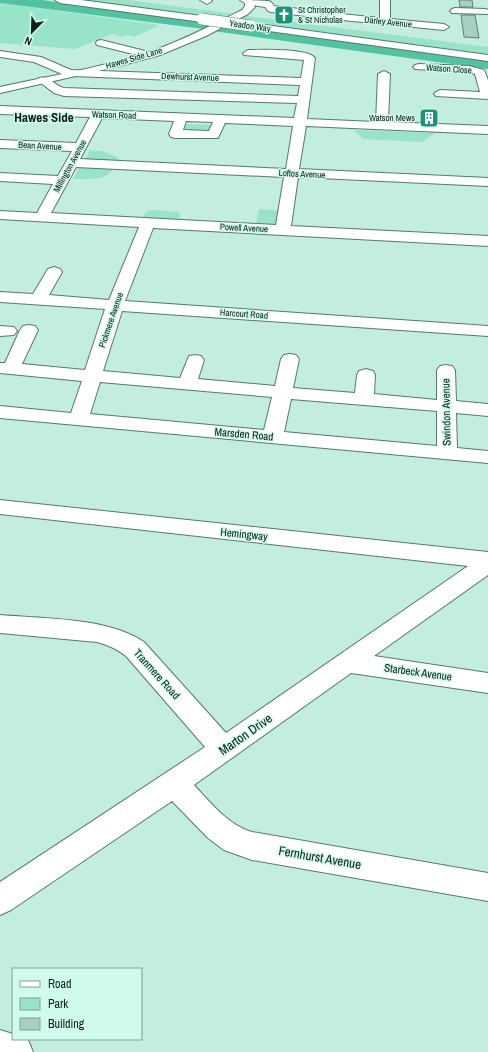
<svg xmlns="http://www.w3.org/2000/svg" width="488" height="1052" viewBox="0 0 488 1052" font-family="'Archivo Narrow',sans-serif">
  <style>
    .green { fill: #98e3ca }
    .forest { fill: #52c2a2 }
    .building { fill: #a5cfc0; stroke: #5b8274 }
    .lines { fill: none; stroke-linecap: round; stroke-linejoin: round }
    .minor-casing { stroke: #537a6d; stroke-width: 2 }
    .major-casing { stroke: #537a6d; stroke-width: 2 }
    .minor { fill: #fff; fill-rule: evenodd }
    .major { fill: #fff; fill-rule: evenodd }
    .minor-bridge-casing { stroke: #537a6d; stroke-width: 12; stroke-linecap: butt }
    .minor-bridge { stroke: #fff; stroke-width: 11 }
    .labels { text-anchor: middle; stroke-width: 3; stroke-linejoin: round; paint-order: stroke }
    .far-poi-label { font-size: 9px; fill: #0e1e19; stroke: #d0faeb; text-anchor: start }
    .far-street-label { font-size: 9px; fill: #0e1e19; stroke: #d0faeb }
    .street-label { font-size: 11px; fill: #0e1e19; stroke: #d0faeb }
    .far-district-label { font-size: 13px; font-weight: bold; fill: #0e1e19; stroke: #d0faeb }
    .near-street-label { font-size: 13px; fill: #0e1e19; stroke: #d0faeb }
  </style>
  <rect width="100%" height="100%" fill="#c3edde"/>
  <path class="green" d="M 73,0 L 129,0 L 234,14 L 221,20 Z
    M 0,3 L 160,25 L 134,37 L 127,35 L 123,37 L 112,34 L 75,49 L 0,43 Z
    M 247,16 L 488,47 L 488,56 L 234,21 Z
    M 179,124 L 218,125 L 214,135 L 175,134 Z
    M 354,130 L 435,133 L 423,142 L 363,139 Z
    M 90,150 L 102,151 L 119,158 L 117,162 L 85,160 Z
    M 80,167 L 113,169 C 107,181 84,179 73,179 Z
    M 259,209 L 282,211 L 280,225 L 256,224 Z
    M 154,210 L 179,212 L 181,220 L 142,218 L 147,211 Z"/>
  <path class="forest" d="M 0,0 L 42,0 L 216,23 L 204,29 L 0,3 Z
    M 226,25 L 488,60 L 488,69 L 213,31 Z"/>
  <path class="building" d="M 459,0 L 472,0 L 473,7 L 460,7 Z
    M 461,15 L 475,15 L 479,38 L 464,37 Z"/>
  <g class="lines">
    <defs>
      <path id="minor" d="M 55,0 L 81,0 L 202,16 L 207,19 L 202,22 L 60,3 Z
        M 200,0 L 211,0 L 212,1 L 207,4 Z
        M 246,0 L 268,1 L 271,2 L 274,6 L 316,11 L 321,14 L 316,17 L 271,12 L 268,11 L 265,7 L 246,4 L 244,2 Z
        M 380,0 L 390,0 L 390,19 L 444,24 L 449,27 L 444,30 L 332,19 L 327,16 L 332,13 L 380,18 Z
        M 455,8 L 486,9 L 488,10 L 488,14 L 452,13 L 450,11 L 452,9 Z
        M 251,23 L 488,55 L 488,61 L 247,28 L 246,26 Z
        M 101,40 L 153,53 L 154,55 L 149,58 L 97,45 L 96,43 L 97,41 Z
        M 248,50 C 262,50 307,48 315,58 L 307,119 L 376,122 L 378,74 L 384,71 L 390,74 L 388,122 L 488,126 L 488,134 L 306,126 L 299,169 L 488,178 L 488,186 L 298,177 L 291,226 L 488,236 L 488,246 L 153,228 L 125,301 L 488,326 L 488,336 L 122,311 L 103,371 L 180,378 L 189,356 L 195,355 L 201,356 L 204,360 L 198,379 L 275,386 L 281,359 L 284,355 L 290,354 L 296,355 L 299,359 L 293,388 L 355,393 L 357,375 L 359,371 L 366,369 L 373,371 L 375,375 L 374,394 L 437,400 L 437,370 L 440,366 L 446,365 L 452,366 L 455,370 L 456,401 L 488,404 L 488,416 L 456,413 L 457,448 L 488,451 L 488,463 L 0,418 L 0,406 L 71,413 L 82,381 L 0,373 L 0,363 L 5,363 L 20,330 L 23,326 L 29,325 L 35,326 L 38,330 L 22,364 L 85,370 L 105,309 L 0,302 L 0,292 L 33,294 L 48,269 L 54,267 L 60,269 L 62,272 L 49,295 L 109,300 L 139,227 L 0,219 L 0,211 L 37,213 L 53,184 L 0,181 L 0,173 L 58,176 L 72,151 L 0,148 L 0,140 L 76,143 L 90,117 L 0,114 L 0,106 L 294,118 L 297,103 L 64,96 L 54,93 L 37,80 L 39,78 C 49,75 55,86 64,88 L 298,96 L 300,85 L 73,76 L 69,77 L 34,62 L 0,57 L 0,51 L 41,57 L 71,70 L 301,78 L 304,60 L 244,55 L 243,53 ZM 102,118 L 174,121 L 169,134 L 171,137 L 175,138 L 218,138 L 225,123 L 293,126 L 286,169 L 80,159 ZM 186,121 L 213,122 L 209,131 L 183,130 ZM 76,167 L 284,177 L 276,225 L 51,213 ZM 100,382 L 272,397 L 264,430 L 90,414 ZM 291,399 L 437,411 L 437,446 L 284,432 Z
        M 419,64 L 469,66 L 484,70 L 488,80 L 488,99 L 436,96 L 434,94 L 436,92 L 440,90 L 480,92 L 475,74 L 469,72 L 415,69 L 413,67 L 415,65 Z
        M 0,326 L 14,327 L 17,331 L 14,335 L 0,336 Z
        M 0,500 L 488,552 L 488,575 L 374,656 L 488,673 L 488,693 L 351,673 L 194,785 C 211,803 228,825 252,832 L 488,873 L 488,901 L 252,860 L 224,850 L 208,838 L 172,801 L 11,910 L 0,915 L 0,882 L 205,747 L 126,656 C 117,649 108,645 97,642 L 0,633 L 0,615 C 45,619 106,617 144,642 L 226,733 L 468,566 L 0,514 Z
        M 0,1030 L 13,1034 L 13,1039 L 28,1040 L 33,1052 L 0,1052 Z"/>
      <path id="major" d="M 240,0 L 252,0 L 255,7 L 248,14 L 206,36 L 160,55 L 116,67 L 0,93 L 0,87 C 49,76 105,67 152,51 C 183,40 212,25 242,10 L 245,6 L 245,3 Z"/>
    </defs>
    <use href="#minor" class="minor-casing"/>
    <use href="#major" class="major-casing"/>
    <use href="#minor" class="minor"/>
    <use href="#major" class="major"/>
    <defs>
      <path id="minor-bridge" d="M 202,19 L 251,26"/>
    </defs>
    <use href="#minor-bridge" class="minor-bridge-casing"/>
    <use href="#minor-bridge" class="minor-bridge"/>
  </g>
  <defs>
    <symbol id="church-square" viewBox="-11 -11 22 22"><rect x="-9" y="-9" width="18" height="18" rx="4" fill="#1d9275" stroke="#d0faeb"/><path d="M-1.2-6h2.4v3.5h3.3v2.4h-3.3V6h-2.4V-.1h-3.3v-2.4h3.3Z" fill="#fff"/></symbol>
    <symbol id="building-square" viewBox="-11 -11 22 22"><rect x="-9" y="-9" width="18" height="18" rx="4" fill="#1d9275" stroke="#d0faeb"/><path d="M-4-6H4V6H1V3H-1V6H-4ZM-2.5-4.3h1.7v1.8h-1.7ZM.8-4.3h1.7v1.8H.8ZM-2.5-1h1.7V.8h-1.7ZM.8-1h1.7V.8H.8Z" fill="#fff"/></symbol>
  </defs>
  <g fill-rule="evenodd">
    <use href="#church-square" x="273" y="4" width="22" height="22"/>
    <use href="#building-square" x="418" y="107" width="22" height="22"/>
  </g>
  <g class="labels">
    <g class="far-poi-label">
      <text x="298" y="13">St Christopher<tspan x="298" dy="10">&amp; St Nicholas</tspan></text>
      <text x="415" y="121" text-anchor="end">Watson Mews</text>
    </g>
    <g class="far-street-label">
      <text transform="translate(388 22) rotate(6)" y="3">Darley Avenue</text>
      <text transform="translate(250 26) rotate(8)" y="3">Yeadon Way</text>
      <text transform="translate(134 58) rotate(-16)" y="3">Hawes Side Lane</text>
      <text transform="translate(449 69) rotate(4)" y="3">Watson Close</text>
      <text transform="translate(190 77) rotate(2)" y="3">Dewhurst Avenue</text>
      <text transform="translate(114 115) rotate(2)" y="3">Watson Road</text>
      <text transform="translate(40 146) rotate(3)" y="3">Bean Avenue</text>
      <text transform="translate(70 166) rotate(-61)" y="3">Millington Avenue</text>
      <text transform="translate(302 174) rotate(3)" y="3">Loftos Avenue</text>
      <text transform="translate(244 228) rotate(3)" y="3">Powell Avenue</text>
      <text transform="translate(244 314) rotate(4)" y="3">Harcourt Road</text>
      <text transform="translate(111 320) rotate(-71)" y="3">Pickmere Avenue</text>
    </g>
    <g class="street-label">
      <text transform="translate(446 412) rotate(-91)" y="4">Swindon Avenue</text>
      <text transform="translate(244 434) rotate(5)" y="4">Marsden Road</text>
      <text transform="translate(244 534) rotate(6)" y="4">Hemingway</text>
      <text transform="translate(418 672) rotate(8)" y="4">Starbeck Avenue</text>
      <text transform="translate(157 674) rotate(48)" y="4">Tranmere Road</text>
    </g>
    <g class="far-district-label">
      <text x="44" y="122">Hawes Side</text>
    </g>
    <g class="near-street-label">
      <text transform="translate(245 734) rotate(-35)" y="5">Marton Drive</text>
      <text transform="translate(320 857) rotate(10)" y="5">Fernhurst Avenue</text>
    </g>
  </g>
  <rect x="12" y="968" width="130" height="72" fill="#d0faeb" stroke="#82a297"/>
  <rect x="20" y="981" width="20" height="6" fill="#ffffff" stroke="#82a297"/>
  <text x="48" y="988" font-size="12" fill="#0e1e19">Road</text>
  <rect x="20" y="998" width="20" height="12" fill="#98e3ca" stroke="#82a297"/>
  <text x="48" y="1008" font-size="12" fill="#0e1e19">Park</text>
  <rect x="20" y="1018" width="20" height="12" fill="#a5cfc0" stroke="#82a297"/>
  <text x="48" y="1028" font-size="12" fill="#0e1e19">Building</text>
  <g transform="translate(32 32) rotate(203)" stroke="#d0faeb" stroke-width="3" paint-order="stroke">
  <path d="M0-3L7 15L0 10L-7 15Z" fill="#0e1e19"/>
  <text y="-6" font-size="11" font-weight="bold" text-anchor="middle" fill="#0e1e19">N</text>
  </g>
</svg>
